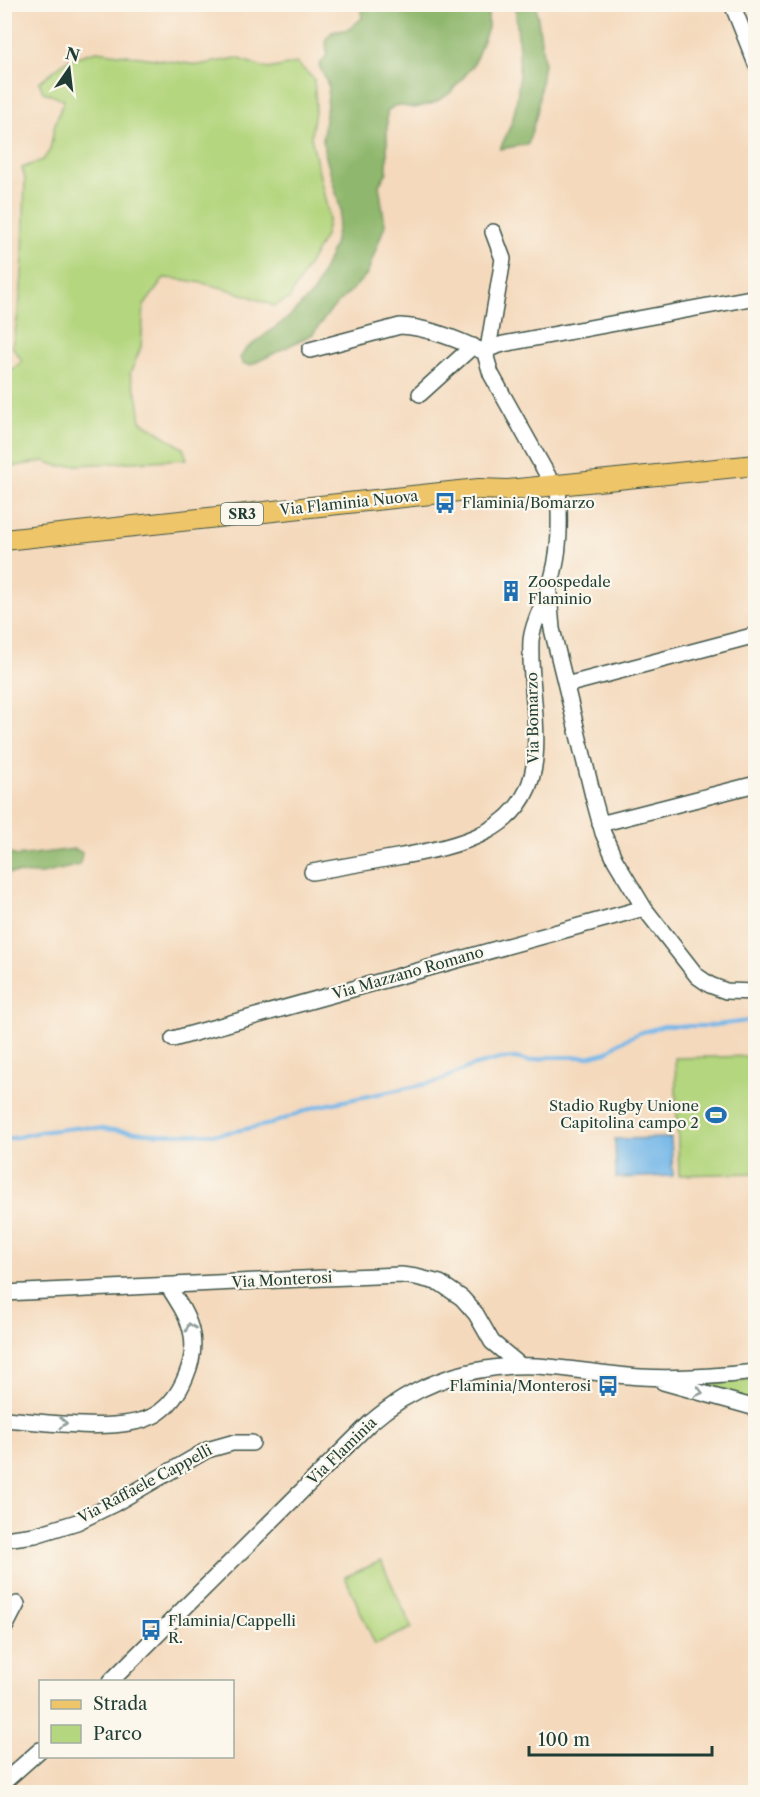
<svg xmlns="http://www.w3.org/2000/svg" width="760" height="1797" viewBox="0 0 760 1797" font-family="'Libre Caslon Text',serif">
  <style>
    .green { fill: #b4d67e; stroke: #6a8a59; stroke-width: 1.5 }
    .forest { fill: #8fb76d; stroke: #577a50; stroke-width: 1.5 }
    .water { fill: #72b6e8; stroke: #487a8e; stroke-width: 1.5 }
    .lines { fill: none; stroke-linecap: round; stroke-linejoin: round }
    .stream { stroke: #72b6e8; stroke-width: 4 }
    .minor-casing { stroke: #3f5448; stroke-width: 18 }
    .major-casing { stroke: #3f5448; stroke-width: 22 }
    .minor { stroke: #fff; stroke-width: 15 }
    .major { stroke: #eec569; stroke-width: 20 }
    .oneway { stroke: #8f9e9a }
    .labels { text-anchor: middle; stroke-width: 4.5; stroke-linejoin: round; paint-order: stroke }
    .shield { fill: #fbf7ec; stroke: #61756b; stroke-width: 1.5 }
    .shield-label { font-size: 14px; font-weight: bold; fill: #1f3d34 }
    .street-label { font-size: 15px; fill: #1f3d34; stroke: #fbf7ec }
    .poi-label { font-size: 15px; fill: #1f3d34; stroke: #fbf7ec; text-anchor: start }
  </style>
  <rect width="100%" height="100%" fill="#fbf7ec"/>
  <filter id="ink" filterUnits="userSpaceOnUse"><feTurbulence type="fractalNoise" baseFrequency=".0167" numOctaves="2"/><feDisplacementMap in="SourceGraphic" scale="12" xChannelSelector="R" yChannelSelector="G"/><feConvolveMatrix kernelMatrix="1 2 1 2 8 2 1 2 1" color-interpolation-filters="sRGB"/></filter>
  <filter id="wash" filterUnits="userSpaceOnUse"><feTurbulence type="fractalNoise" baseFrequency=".008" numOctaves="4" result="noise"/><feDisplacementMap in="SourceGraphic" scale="24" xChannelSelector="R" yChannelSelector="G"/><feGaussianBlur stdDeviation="1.35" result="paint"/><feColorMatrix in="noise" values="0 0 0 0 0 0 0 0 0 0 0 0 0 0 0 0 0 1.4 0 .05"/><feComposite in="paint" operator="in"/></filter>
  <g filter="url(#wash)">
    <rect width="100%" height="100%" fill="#f4d9bc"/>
    <path class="green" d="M 97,51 L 198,65 L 237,58 L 268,69 L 297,63 L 314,79 L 316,105 L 311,137 L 329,217 L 325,236 L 289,299 L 274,306 C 238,291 203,280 164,278 L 144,306 L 141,347 L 130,374 L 138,399 L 141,421 L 183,448 L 187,459 L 58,466 L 44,461 L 5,468 L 5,373 L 13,369 L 22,361 L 12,346 C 25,291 23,236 25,179 L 22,168 L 43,160 L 50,150 L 55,124 L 64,100 L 43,92 L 39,82 L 69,59 Z
      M 755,1056 L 755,1173 L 679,1175 L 675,1058 Z
      M 755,1378 L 755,1404 L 707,1387 L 708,1384 Z
      M 381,1561 L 412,1628 L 375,1644 L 345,1577 Z"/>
    <path class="forest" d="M 360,5 L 488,5 L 488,28 L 473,66 L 450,93 L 434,103 L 415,108 L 396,105 L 387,111 L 387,172 L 379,185 L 385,225 L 367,274 L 354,288 L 330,311 L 313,334 L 251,365 L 243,364 L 240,358 L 246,349 L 288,318 L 314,292 L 334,245 L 341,211 L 324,150 L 323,137 L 329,87 L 319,65 L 327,55 L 326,39 L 332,32 L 349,29 L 362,18 Z
      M 515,5 L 536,5 L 544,62 L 537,113 L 528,144 L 500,149 C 504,139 510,129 513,118 C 523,81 519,43 515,5 Z
      M 75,849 L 82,853 L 80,865 L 42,874 L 5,873 L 5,852 L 17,856 Z"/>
    <path class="water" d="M 671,1138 L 673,1176 L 616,1178 L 615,1139 Z"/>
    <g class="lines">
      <path class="stream" d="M 4,1140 L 40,1132 L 82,1127 L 158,1134 L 220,1134 L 271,1124 L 315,1107 L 436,1082 L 472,1066 L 500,1059 L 515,1058 L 529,1061 L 550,1057 L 587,1057 L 607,1052 L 620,1042 L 639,1033 L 664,1026 L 707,1026 L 756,1020"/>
    </g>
  </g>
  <g filter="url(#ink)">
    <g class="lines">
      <defs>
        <path id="minor" d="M 732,4 L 756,64
          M 488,349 L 503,259 L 493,232
          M 310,350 L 400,326 C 427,327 462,341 486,353
          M 420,394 L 473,346
          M 548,476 L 491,374 L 486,357 L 488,349 L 503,344 L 756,297
          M 549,594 L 552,629 L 594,800 L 603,833 L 615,860 L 644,908 L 697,976 L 710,985 L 726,991 L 756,992
          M 566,685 L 756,635
          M 600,824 L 756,784
          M 312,872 C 340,867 369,862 397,857 C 458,846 529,833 535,758 C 539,719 529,678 531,640 C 533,621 543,606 549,588 C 561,555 560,520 558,485
          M 173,1039 L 644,908
          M 4,1293 L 324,1278 L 401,1275 L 416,1277 L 440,1283 L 462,1298 L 476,1314 L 492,1342 L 521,1366
          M 663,1382 L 756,1408
          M 4,1419 C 44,1422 121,1434 155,1415 C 170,1406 180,1391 186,1376 C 202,1338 188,1317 168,1286
          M 4,1539 L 35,1535 L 77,1522 L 114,1504 L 207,1450 L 232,1443 L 252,1443
          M 4,1629 L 17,1604
          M 110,1682 L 370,1423 C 417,1382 474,1364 536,1366 C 571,1368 606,1375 641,1377 C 676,1379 720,1376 756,1372
          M 4,1782 L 40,1750"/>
        <path id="major" d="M 4,540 L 459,491 L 479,489 L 508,490 L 756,465"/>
      </defs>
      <use href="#minor" class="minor-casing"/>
      <use href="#major" class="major-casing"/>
      <use href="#minor" class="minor"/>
      <use href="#major" class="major"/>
    </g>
    <defs><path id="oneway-chevron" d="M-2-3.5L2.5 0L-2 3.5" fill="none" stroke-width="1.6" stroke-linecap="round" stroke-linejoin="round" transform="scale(1.5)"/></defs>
    <g class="oneway">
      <use href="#oneway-chevron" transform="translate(190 1327) rotate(-107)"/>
      <use href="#oneway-chevron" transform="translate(699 1392) rotate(15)"/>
      <use href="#oneway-chevron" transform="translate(63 1423) rotate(3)"/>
    </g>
  </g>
  <defs>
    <symbol id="bus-bare" viewBox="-9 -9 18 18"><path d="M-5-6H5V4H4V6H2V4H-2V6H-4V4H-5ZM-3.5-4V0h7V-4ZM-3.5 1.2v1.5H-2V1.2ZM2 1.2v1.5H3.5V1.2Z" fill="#1f6fb2" stroke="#fbf7ec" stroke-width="2.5" paint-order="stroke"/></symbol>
    <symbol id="building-bare" viewBox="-9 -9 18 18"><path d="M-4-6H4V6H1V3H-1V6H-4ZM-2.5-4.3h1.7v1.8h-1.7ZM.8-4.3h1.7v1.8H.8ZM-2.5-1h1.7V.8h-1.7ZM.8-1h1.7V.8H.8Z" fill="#1f6fb2" stroke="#fbf7ec" stroke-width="2.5" paint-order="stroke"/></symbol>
    <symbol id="stadium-bare" viewBox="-9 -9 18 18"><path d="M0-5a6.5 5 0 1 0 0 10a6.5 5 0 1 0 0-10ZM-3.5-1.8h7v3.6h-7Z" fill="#1f6fb2" stroke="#fbf7ec" stroke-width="2.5" paint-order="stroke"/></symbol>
  </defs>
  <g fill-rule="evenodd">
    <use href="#bus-bare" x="430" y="488" width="30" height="30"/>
    <use href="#building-bare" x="496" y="576" width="30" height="30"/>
    <use href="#stadium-bare" x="701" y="1100" width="30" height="30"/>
    <use href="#bus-bare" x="593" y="1371" width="30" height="30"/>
    <use href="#bus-bare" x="136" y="1615" width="30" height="30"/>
  </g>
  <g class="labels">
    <rect class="shield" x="221" y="503" width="42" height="22" rx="4.5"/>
    <g class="shield-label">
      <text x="242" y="519">SR3</text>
    </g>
    <g class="street-label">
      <text transform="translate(349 503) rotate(-6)" y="5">Via Flaminia Nuova</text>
      <text transform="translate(533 718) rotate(-91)" y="5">Via Bomarzo</text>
      <text transform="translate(408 973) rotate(-16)" y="5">Via Mazzano Romano</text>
      <text transform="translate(282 1280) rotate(-3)" y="5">Via Monterosi</text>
      <text transform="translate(342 1451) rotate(-44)" y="5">Via Flaminia</text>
      <text transform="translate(145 1484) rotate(-28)" y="5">Via Raffaele Cappelli</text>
    </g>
    <g class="poi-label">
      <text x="462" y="508">Flaminia/Bomarzo</text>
      <text x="528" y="587">Zoospedale<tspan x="528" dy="17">Flaminio</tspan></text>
      <text x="699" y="1111" text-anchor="end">Stadio Rugby Unione<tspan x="699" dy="17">Capitolina campo 2</tspan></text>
      <text x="591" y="1391" text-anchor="end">Flaminia/Monterosi</text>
      <text x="168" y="1626">Flaminia/Cappelli<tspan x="168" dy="17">R.</tspan></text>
    </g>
  </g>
  <rect width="760" height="1797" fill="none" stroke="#fbf7ec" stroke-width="24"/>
  <rect x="39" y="1680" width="195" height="78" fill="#fbf7ec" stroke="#a3ada2" stroke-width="1.5"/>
  <rect x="51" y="1700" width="30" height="9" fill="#eec569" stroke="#a3ada2" stroke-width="1.5"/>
  <text x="93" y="1710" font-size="18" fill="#1f3d34">Strada</text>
  <rect x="51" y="1725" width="30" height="18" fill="#b4d67e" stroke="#a3ada2" stroke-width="1.5"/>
  <text x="93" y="1740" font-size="18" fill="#1f3d34">Parco</text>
  <g transform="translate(69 69) rotate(14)" stroke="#fbf7ec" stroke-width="4.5" paint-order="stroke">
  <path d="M0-4.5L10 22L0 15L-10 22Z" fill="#1f3d34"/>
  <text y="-9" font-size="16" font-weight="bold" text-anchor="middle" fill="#1f3d34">N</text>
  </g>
  <path d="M529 1746v9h183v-9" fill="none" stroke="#1f3d34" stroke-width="3"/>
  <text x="538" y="1746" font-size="18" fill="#1f3d34" stroke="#fbf7ec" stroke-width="4.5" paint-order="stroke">100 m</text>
</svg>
